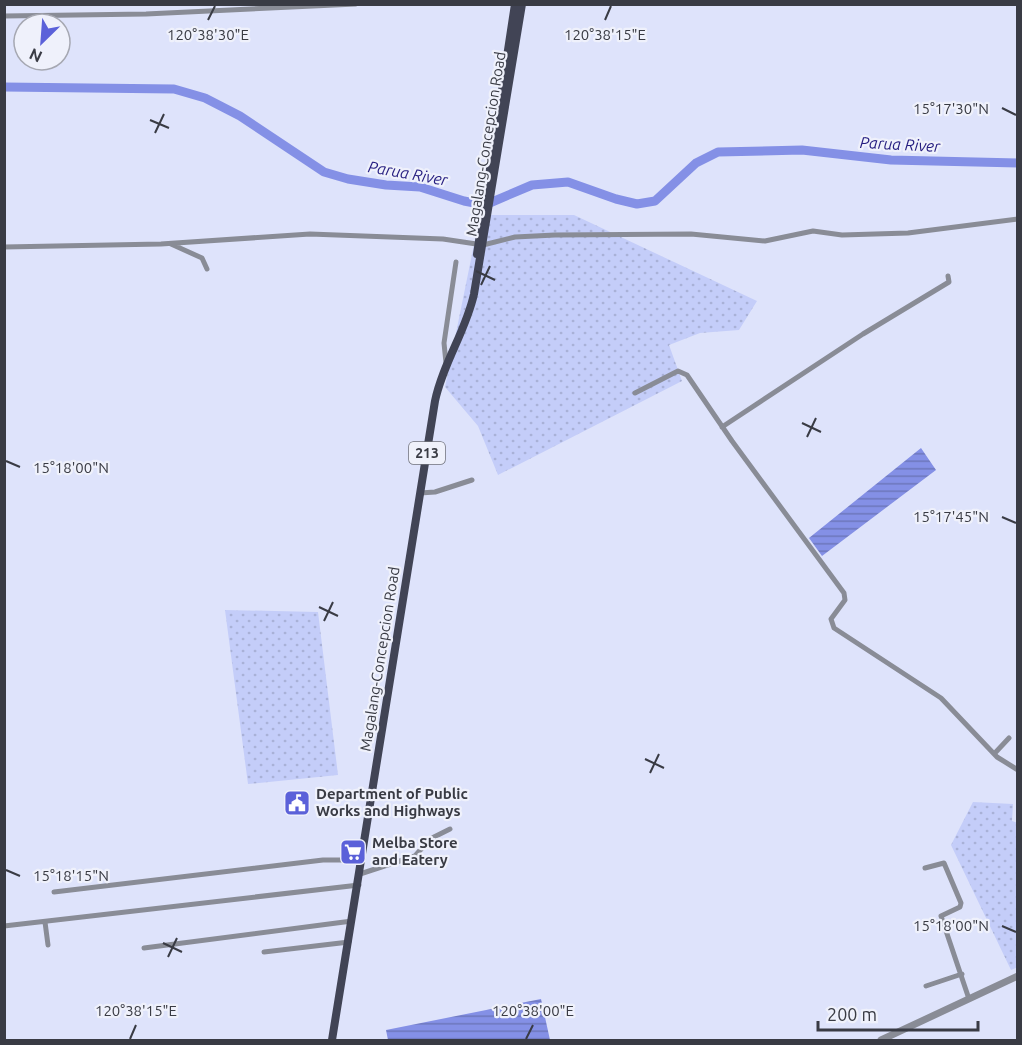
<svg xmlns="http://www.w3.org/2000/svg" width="1022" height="1045" viewBox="0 0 1022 1045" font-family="Ubuntu,sans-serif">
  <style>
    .grass { fill: url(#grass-dots) }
    .water { fill: url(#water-rules) }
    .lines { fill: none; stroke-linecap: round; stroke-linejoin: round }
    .river { stroke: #8490e6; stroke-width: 9 }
    .minor { stroke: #898c96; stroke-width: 5 }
    .tertiary { stroke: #898c96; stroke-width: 7 }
    .primary { stroke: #414455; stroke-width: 8 }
    .ticks { fill: none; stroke: #393b44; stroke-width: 2 }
    .labels { text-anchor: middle; stroke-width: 4.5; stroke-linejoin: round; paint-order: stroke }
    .shield { fill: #eff1fb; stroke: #70727b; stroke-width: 1.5 }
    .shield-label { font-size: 14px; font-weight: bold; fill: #393b44 }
    .street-label { font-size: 15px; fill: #393b44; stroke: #eff1fb }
    .poi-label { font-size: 15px; font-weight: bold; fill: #393b44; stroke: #eff1fb; text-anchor: start }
    .water-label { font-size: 16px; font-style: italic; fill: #251d80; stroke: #eff1fb }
    .ticks-label { font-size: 15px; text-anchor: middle; fill: #393b44; stroke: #eff1fb; stroke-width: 4.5; stroke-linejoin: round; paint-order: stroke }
  </style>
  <defs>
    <pattern id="grass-dots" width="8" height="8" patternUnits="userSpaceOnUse" patternTransform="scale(1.5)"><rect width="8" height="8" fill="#c4cdf9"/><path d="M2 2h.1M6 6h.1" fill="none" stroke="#a9b1d7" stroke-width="1.8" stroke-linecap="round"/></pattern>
    <pattern id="water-rules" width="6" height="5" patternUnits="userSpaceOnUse" patternTransform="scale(1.5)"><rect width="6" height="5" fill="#8490e6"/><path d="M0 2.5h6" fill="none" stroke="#6d77bc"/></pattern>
  </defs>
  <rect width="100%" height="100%" fill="#dee3fb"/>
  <path class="grass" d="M 480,215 L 574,215 L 757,301 L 739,330 L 700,333 L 669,345 L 682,381 L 498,475 L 478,426 L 445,387 Z
    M 225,610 L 318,612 L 338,775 L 248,784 Z
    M 973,802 L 1013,804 L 1012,821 L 1018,823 L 1018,967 L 1011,970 L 951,845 Z"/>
  <path class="water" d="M 921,448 L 936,470 L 822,556 L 809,538 Z
    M 541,999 L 550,1040 L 388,1040 L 386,1030 Z"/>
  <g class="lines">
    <path class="river" d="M 4,87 L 174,89 L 205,98 L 240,116 L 324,172 L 348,179 L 386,185 L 420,187 L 464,201 L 485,205 L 532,185 L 568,182 L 616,199 L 637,204 L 655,201 L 696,163 L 718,152 L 802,150 L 891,160 L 1018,163"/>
    <path class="minor" d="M 4,16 L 146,14 L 356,4
      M 171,244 L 202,258 L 207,269
      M 4,247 L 161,244 L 310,234 L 443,239 L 483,245 L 515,237 L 555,235 L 691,234 L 765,241 L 813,231 L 842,235 L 908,233 L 1018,219
      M 446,363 L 444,343 L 456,262
      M 635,393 L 678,371 L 687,375 L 732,441 L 844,593 L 845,600 L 831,619 L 834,628 L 941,698 L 997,757 L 1018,770
      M 722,427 L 863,334 L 949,282 L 948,276
      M 420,493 L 435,492 L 472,480
      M 994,754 L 1009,738
      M 925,868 L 944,863 L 961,903 L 960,907 L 941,916 L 969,999
      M 360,874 L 415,856 L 430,839 L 450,829
      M 54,892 L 323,860 L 362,860
      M 45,922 L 48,945
      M 4,926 L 359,885
      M 144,948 L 352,921
      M 264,952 L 349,942
      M 926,986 L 962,974"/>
    <path class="tertiary" d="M 881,1040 L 1018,976"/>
    <path class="primary" d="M 477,254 L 515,4
      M 332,1040 L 435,401 C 443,363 466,331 474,294 L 522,4"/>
  </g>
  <path class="ticks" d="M 208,20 L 215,6M 605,20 L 611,6M 1002,108 L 1016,115M 150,120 L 169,128M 155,133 L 164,114M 476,271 L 495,280M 481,285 L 490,266M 802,423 L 821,432M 807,437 L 816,418M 6,461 L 20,467M 1002,517 L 1016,523M 319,607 L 338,616M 324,621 L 333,602M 645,759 L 664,768M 650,773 L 659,754M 6,870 L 20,876M 1002,926 L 1016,932M 163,943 L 182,952M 168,957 L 177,938M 130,1039 L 136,1025M 526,1039 L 533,1025"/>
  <defs>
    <symbol id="civic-square" viewBox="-11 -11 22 22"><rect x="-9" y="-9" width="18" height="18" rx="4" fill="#5b61d9" stroke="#eff1fb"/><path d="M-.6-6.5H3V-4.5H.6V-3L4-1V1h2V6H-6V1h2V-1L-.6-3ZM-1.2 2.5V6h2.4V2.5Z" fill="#fff"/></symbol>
    <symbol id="supermarket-square" viewBox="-11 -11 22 22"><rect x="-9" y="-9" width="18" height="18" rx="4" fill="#5b61d9" stroke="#eff1fb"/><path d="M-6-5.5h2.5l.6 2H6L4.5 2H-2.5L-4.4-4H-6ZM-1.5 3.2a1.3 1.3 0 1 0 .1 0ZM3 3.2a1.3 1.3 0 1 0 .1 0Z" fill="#fff"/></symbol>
  </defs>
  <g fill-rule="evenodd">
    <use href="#civic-square" x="282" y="788" width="30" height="30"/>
    <use href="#supermarket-square" x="338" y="837" width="30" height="30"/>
  </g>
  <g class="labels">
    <rect class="shield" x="409" y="442" width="36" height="22" rx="4.5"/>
    <g class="shield-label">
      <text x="427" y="458">213</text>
    </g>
    <g class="street-label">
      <text transform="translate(486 144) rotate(-81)" y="5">Magalang-Concepcion Road</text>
      <text transform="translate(380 659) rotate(-81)" y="5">Magalang-Concepcion Road</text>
    </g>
    <g class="poi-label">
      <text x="316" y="799">Department of Public<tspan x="316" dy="17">Works and Highways</tspan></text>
      <text x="372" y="848">Melba Store<tspan x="372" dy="17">and Eatery</tspan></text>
    </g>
    <g class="water-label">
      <text transform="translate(900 144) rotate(3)" y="6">Parua River</text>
      <text transform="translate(408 173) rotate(10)" y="6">Parua River</text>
    </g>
  </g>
  <g class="ticks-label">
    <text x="208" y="40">120°38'30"E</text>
    <text x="605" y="40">120°38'15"E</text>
    <text x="951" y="114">15°17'30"N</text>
    <text x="71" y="473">15°18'00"N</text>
    <text x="951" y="522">15°17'45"N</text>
    <text x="71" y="881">15°18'15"N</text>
    <text x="951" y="931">15°18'00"N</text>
    <text x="136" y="1016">120°38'15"E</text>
    <text x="533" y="1016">120°38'00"E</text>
  </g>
  <rect width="1022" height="1045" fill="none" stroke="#393b44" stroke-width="12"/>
  <g transform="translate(42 42) rotate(205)"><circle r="28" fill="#eff1fb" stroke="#a6a8b2" stroke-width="1.5"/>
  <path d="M0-4.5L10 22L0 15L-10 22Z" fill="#5b61d9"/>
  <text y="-9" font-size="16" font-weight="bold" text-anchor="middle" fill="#393b44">N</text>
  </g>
  <path d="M818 1021v9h160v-9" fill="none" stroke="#393b44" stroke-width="3"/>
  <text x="827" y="1021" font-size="18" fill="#393b44" stroke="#eff1fb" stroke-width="4.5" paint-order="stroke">200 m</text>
</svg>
